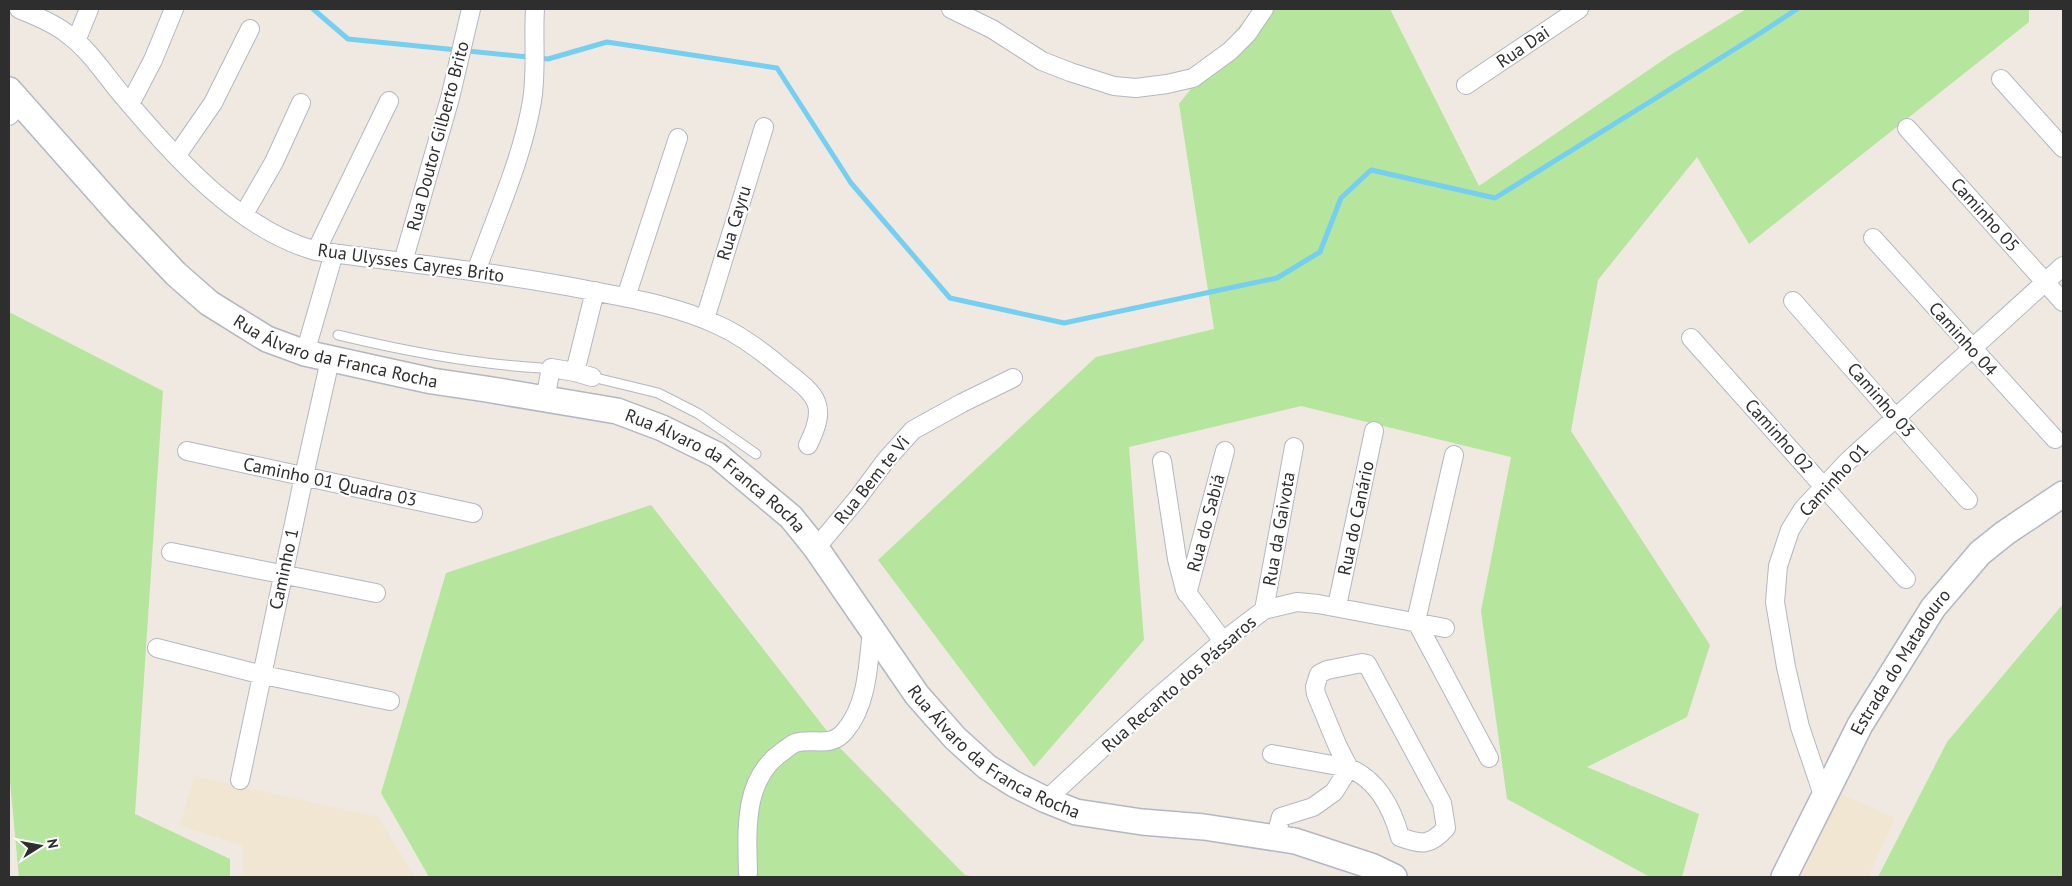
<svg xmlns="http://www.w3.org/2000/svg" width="2072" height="886" viewBox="0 0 2072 886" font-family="'PT Sans',sans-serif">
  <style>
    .education { fill: #f0e6d1 }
    .green { fill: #b6e59e }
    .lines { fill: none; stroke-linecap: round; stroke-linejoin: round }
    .stream { stroke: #75cff0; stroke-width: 5 }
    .service-casing { stroke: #b4b7c1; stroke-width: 11 }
    .minor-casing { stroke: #b4b7c1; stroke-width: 20 }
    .secondary-casing { stroke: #b4b7c1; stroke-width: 28 }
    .service { stroke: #fff; stroke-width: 9 }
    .minor { stroke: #fff; stroke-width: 18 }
    .secondary { stroke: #fff; stroke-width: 25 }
    .labels { text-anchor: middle; stroke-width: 4.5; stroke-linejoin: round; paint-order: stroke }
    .street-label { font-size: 18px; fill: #2e2e2e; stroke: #fff }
  </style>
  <rect width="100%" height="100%" fill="#efe9e1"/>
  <path class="education" d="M 194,776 L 378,817 L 415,877 L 244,877 L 242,845 L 180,826 Z
    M 1839,793 L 1895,818 L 1868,877 L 1802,877 Z"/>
  <path class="green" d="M 1253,9 L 1390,9 L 1479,186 L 1672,54 L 1746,9 L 2029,9 L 2029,22 L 1749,244 L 1697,157 L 1598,280 L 1571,431 L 1710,645 L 1687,717 L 1587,767 L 1699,814 L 1682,877 L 1650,877 L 1507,799 L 1481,611 L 1511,457 L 1301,406 L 1129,447 L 1144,640 L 1034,767 L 878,560 L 1096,357 L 1214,329 L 1179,104 Z
    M 9,312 L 163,391 L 135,814 L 230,859 L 230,877 L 19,877 L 9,771 Z
    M 651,505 L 841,749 L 965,875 L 976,877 L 429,877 L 381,793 L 446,573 Z
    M 2063,604 L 2063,877 L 1878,877 L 1947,742 Z"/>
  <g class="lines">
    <path class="stream" d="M 313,9 L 348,39 L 548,59 L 607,42 L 777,68 L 851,183 L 950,298 L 1064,323 L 1277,278 L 1320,252 L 1341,198 L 1371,170 L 1495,198 L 1759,34 L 1797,9"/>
    <defs>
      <path id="service" d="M 338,335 C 404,351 472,364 541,368
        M 592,377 L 658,393 L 699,414 L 756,454"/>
      <path id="minor" d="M 19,9 C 35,16 52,22 66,33 C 89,49 105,75 122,95 C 174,156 237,229 316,251 C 408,263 501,273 593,291 C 635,299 680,307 720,326 C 742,336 763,352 782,368 C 816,395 829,403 808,445
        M 951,9 L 992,29 L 1042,61 L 1070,72 L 1114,86 L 1136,88 L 1167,84 L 1193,78 L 1230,51 L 1247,34 L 1264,9
        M 76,41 L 89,9
        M 2001,79 L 2063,148
        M 1466,85 L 1579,9
        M 130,104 L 153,60 L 174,9
        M 9,116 L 21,104
        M 1907,128 L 2063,302
        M 177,155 L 213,103 L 250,29
        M 244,214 L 274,162 L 301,103
        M 1873,238 L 2055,439
        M 316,251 L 389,101
        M 403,262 L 450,98 L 471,9
        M 476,272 C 496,215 522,160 532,101 C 537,71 533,39 535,9
        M 626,297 L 678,138
        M 1793,301 L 1968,500
        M 705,319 L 764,127
        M 1691,338 L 1906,579
        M 305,353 L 334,253
        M 575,372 L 592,377
        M 545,399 L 551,368 L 575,372 L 595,291
        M 187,451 L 473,513
        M 1454,455 L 1416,621 L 1489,758
        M 1162,461 L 1177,559 L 1185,590 L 1223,641
        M 816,548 L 857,499 L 886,460 L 913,430 L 962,403 L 1013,378
        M 171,552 L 376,593
        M 1187,594 L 1225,451
        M 1337,606 L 1374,431
        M 1264,610 L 1294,447
        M 157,648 L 263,675 L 390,701
        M 1272,754 L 1349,768 C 1378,780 1392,808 1400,837 C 1422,845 1430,846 1446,828 L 1442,803 L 1367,664 L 1362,663 L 1327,670 L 1319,674 L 1315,687 L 1316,694 L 1338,747 L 1349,768 L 1334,792 L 1313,807 L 1281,817 L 1275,839
        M 240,780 L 304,476 L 330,360
        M 1824,798 L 1800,727 L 1786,667 L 1775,602 L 1778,566 L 1790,530 L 1803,509 L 1848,461 L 2063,266
        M 1046,800 L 1151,703 L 1223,641 L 1264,610 L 1297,602 L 1318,604 L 1445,628
        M 748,873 C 747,830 743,779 782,752 C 786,749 791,745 795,743 C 814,737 830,749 845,731 C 868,704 868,664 872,630"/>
      <g id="secondary">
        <path id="s1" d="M 9,90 L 119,214 L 176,274 L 209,303 L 267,339 L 305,353 L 432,381 L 486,389 L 617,411 L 662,428 L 717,455 L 791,517 L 816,548 L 917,695 L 955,738 L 987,767 L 1014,784 L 1046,800 L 1076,812 L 1142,822 L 1204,827 L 1295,841 L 1371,866 L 1394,877"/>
        <path id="s2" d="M 1784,877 L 1860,725 L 1933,608 L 1980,553 L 2005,533 L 2063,494"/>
      </g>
    </defs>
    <use href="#service" class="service-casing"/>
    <use href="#minor" class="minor-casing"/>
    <use href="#secondary" class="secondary-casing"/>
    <use href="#service" class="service"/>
    <use href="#minor" class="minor"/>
    <use href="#secondary" class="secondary"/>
  </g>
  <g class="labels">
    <g class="street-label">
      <text transform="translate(1523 47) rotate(-34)" y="6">Rua Dai</text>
      <text transform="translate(438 136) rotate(-75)" y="6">Rua Doutor Gilberto Brito</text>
      <text transform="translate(1985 215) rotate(48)" y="6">Caminho 05</text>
      <text transform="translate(734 223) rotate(-73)" y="6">Rua Cayru</text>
      <text transform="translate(411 263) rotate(8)" y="6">Rua Ulysses Cayres Brito</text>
      <text transform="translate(1963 339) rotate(48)" y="6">Caminho 04</text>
      <text dy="6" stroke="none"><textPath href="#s1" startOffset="430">Rua Álvaro da Franca Rocha</textPath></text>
      <text transform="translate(1881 400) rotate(49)" y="6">Caminho 03</text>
      <text transform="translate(1779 436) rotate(48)" y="6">Caminho 02</text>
      <text dy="6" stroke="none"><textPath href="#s1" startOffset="835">Rua Álvaro da Franca Rocha</textPath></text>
      <text transform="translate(872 480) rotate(-51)" y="6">Rua Bem te Vi</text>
      <text transform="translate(1834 480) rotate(-47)" y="6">Caminho 01</text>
      <text transform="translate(330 482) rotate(12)" y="6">Caminho 01 Quadra 03</text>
      <text transform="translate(1356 518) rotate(-78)" y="6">Rua do Canário</text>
      <text transform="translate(1206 523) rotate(-75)" y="6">Rua do Sabiá</text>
      <text transform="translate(1279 529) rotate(-80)" y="6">Rua da Gaivota</text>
      <text transform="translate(284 569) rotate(-78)" y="6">Caminho 1</text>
      <text dy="6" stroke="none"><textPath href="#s2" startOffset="245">Estrada do Matadouro</textPath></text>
      <text transform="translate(1179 684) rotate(-41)" y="6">Rua Recanto dos Pássaros</text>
      <text dy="6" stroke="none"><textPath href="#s1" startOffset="1240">Rua Álvaro da Franca Rocha</textPath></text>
    </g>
  </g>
  <rect width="2072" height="886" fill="none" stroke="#2e2e2e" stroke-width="20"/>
  <g transform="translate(40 846) rotate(79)" stroke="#ffffff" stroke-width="4" paint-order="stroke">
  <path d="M0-4L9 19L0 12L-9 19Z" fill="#2e2e2e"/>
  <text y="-8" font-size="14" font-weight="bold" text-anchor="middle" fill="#2e2e2e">N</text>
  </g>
</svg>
